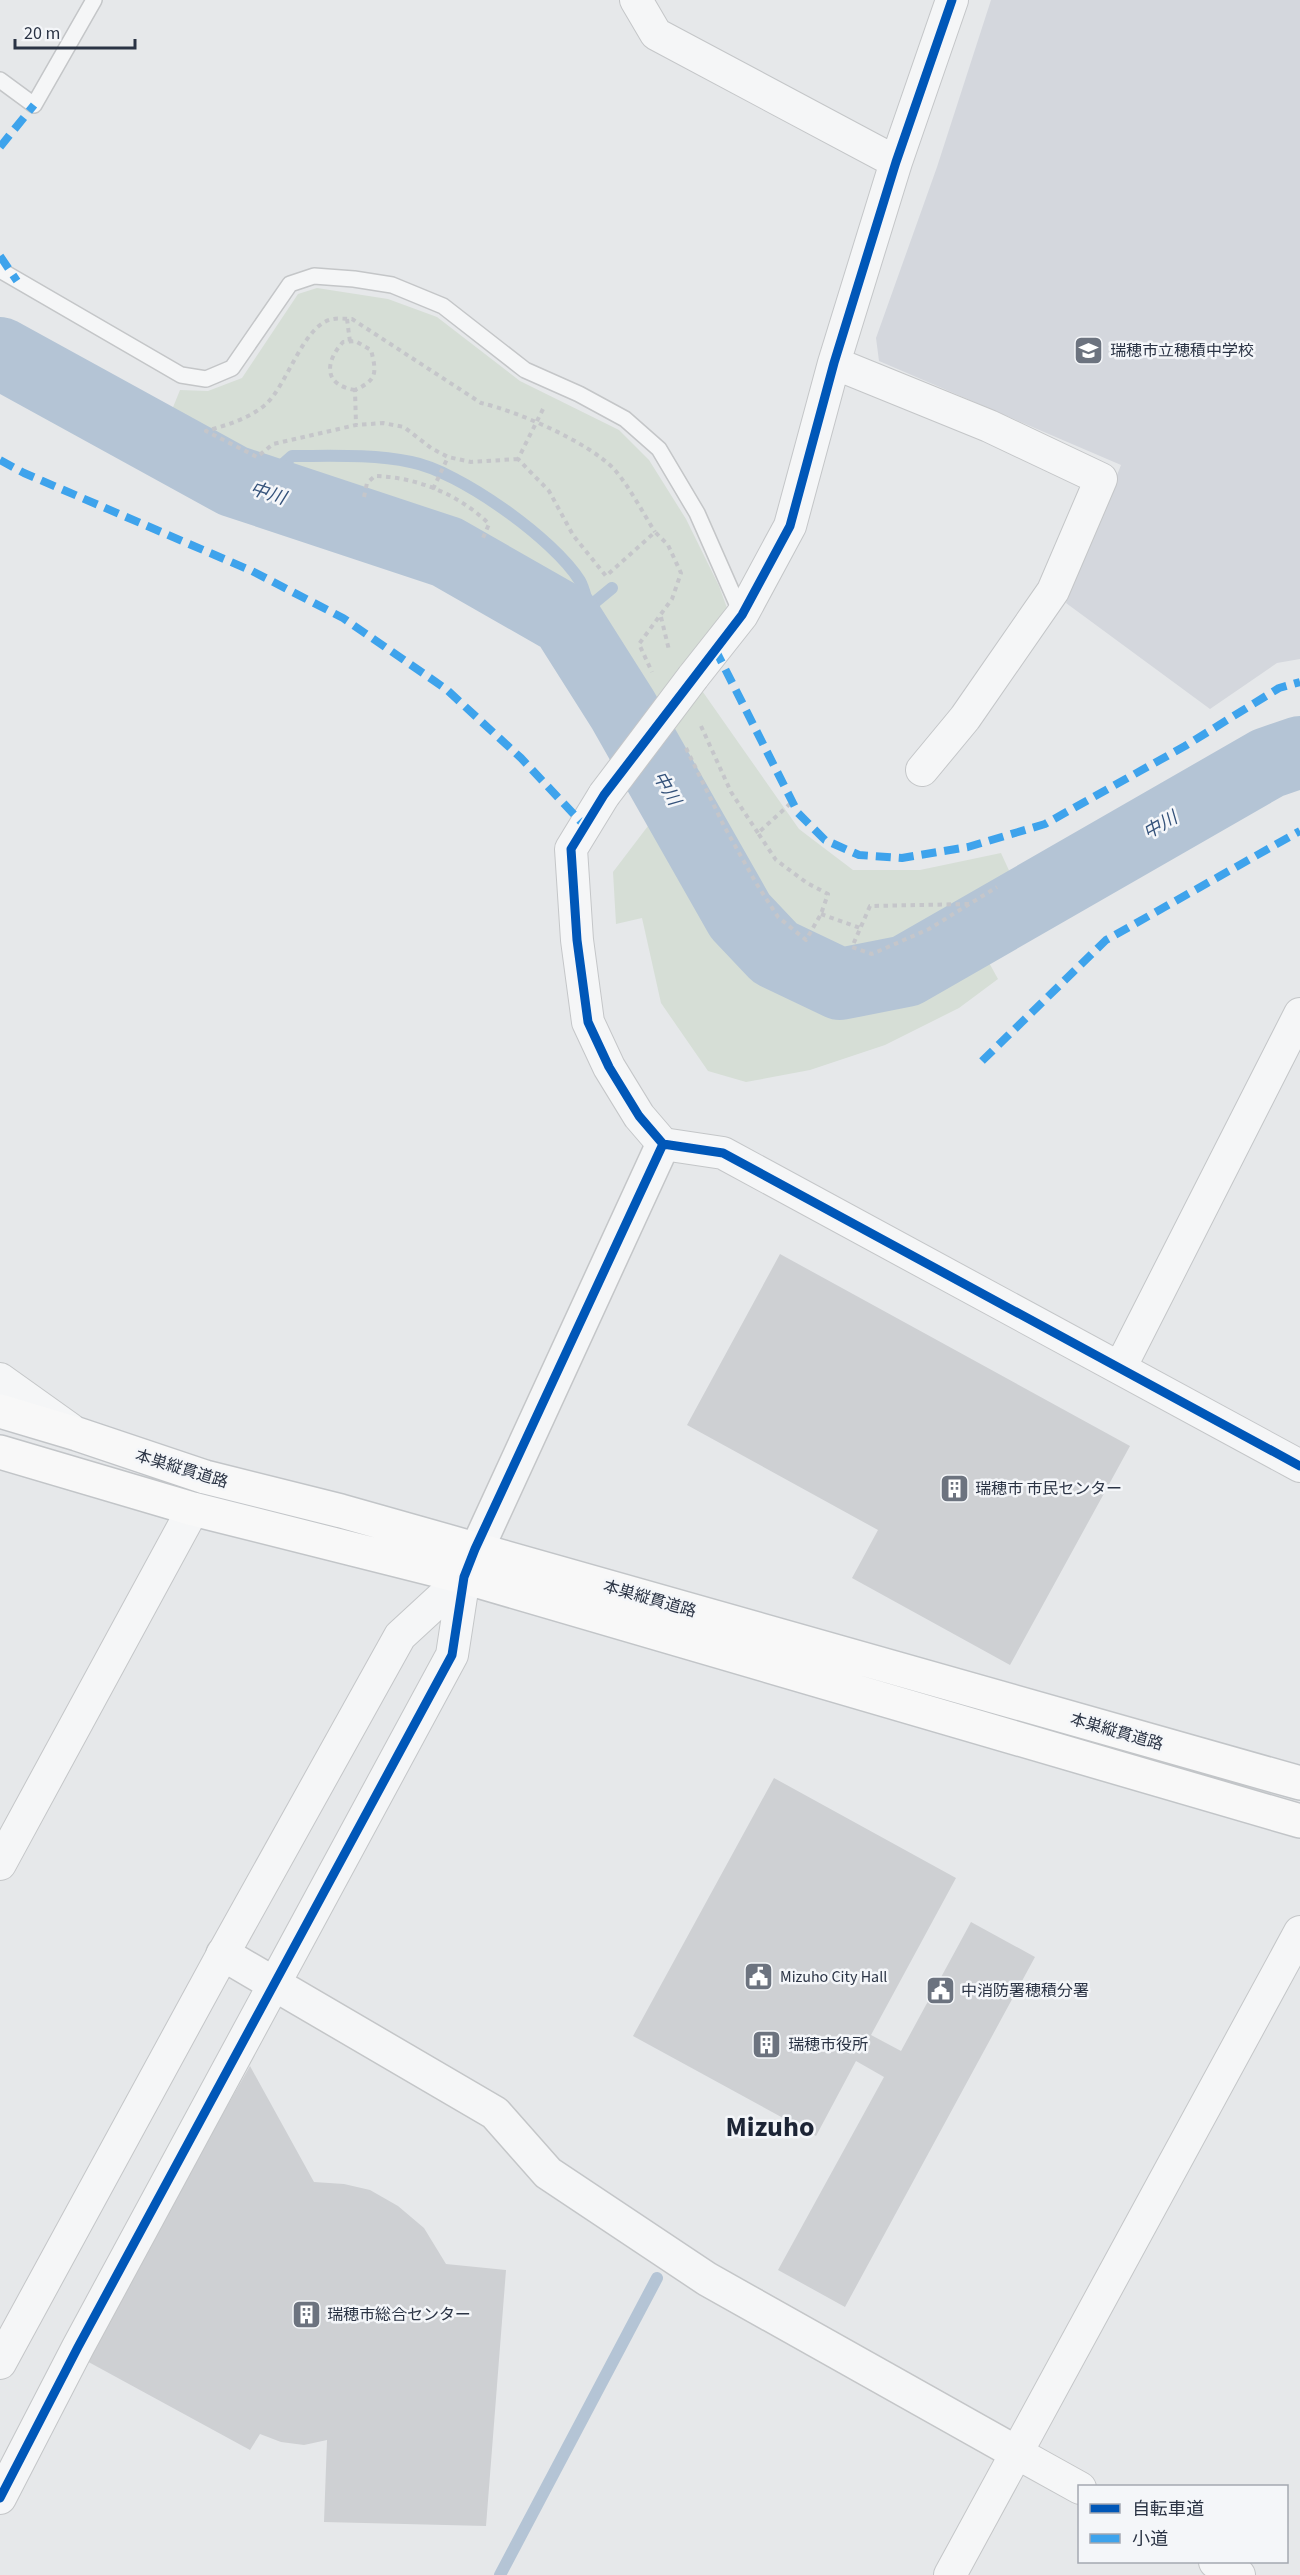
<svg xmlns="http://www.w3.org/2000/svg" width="1300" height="2575" viewBox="0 0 1300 2575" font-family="'Source Sans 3','Noto Sans JP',sans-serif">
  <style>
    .built { fill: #d4d7dd }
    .green { fill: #d6ded6 }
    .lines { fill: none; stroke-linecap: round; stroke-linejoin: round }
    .stream { stroke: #b4c4d5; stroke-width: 12 }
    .river { stroke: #b4c4d5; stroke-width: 72 }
    .building { fill: #ced0d3 }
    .service-casing { stroke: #c4c6c8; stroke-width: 18 }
    .minor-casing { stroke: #c4c6c8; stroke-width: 34 }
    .tertiary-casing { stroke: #c4c6c8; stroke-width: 36 }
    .primary-casing { stroke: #c2c5c8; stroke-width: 36 }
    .path { stroke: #c5c6ca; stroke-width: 4; stroke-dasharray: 4.5 4.5; stroke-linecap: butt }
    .service { stroke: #f5f6f7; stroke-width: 15 }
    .minor { stroke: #f5f6f7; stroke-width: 32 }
    .tertiary { stroke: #f5f6f7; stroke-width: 33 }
    .primary { stroke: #f8f8f8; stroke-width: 33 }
    .minor-bridge-casing { stroke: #c4c6c8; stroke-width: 34; stroke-linecap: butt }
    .minor-bridge { stroke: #f5f6f7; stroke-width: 32 }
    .quiet { stroke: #3ea3ec; stroke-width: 8; stroke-dasharray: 15 8; stroke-linecap: butt }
    .cycleway-casing { stroke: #f4f6f9; stroke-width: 13 }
    .cycleway { stroke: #0057b8; stroke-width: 9 }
    .labels { text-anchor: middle; stroke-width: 5; stroke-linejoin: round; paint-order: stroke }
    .poi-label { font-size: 16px; fill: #2b3445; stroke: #f4f6f9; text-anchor: start }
    .street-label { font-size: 16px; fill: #2b3445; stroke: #f4f6f9 }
    .water-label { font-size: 18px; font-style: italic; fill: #34527a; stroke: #f4f6f9 }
    .town-label { font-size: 28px; font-weight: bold; fill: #1d2536; stroke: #f4f6f9 }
  </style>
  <rect width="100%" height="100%" fill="#e6e8ea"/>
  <path class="built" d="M 991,0 L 1300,0 L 1300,659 L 1277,663 L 1210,709 L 1066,603 L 1121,465 L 879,361 L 876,338 L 937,167 Z"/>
  <path class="green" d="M 317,288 L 388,299 L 437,317 L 520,381 L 619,430 L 649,460 L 686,519 L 719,586 L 727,608 L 684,665 L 799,829 L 853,870 L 920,870 L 1001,853 L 1032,921 L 982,950 L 998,979 L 959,1008 L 885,1045 L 810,1070 L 746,1082 L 708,1071 L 661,1003 L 642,918 L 616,924 L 613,872 L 686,776 L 648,703 L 593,621 L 552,584 L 451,528 L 402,516 L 282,478 L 165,427 L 180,390 L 208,391 L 242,378 L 298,294 Z"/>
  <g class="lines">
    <path class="stream" d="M 255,489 L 292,456 C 332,456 372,454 411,462 C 459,471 554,539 580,581 C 584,588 586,599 589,607 L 612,588
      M 500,2575 L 657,2278"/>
    <path class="river" d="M 0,353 L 233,481 L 447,552 L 566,620 L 623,710 L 740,916 L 775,953 L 840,984 L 906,971 L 1268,763 L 1300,752"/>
  </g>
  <path class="building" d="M 780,1254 L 1130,1446 L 1010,1665 L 852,1578 L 878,1530 L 687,1425 Z
    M 774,1778 L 956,1878 L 871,2035 L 901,2051 L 971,1922 L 1035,1957 L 845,2307 L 778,2270 L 884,2077 L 856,2061 L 816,2136 L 633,2036 Z
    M 250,2066 L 314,2182 L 344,2184 L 370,2190 L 398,2206 L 424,2228 L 446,2264 L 506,2270 L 486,2526 L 324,2522 L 327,2440 L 304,2445 L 281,2442 L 260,2434 L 250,2450 L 83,2359 Z"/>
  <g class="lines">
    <defs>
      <path id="service" d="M 0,80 L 34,105 L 94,0
        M 0,270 L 181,375 L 206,379 L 232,368 L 290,284 L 314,276 L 354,279 L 392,285 L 443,306 L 525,370 L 579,394 L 625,419 L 659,449 L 697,513 L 742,615"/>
      <path id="minor" d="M 636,0 L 656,34 L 896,162
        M 834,363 L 989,426 L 1101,479 L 1053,591 L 965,718 L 922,770
        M 693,677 L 742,615 L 790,526 L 834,363 L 896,162 L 952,0
        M 604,795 L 571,849 L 577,940 L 588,1022 L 609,1067 L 639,1116 L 663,1144 L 723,1153 L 1300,1466
        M 1120,1368 L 1300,1014
        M 0,1379 L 70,1429
        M 0,1864 L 193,1509
        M 0,2363 L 223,1954 L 400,1636 L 464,1577
        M 1017,2453 L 1080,2488
        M 0,2498 L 78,2347 L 452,1655 L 464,1577
        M 1215,2562 L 1239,2575
        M 950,2575 L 1300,1932"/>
      <path id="tertiary" d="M 465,1575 L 663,1144
        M 223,1954 L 495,2113 L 548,2173 L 707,2279 L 1017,2453"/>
      <path id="primary" d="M 0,1411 L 77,1434 L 205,1477 L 341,1511 L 475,1549 L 1300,1783
        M 0,1452 L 193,1509 L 464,1577 L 1300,1821"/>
    </defs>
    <use href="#service" class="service-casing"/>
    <use href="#minor" class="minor-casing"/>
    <use href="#tertiary" class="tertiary-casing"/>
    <use href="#primary" class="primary-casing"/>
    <path class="path" d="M 347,319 L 350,342
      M 355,390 C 323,385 325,362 343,342 L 355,341 L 371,350 C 377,373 377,380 355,390 L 356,425
      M 543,409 L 518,459 L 549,491 L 573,535 L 606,576 L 655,532 L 668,545 L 681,573 L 672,599 L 639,644 L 652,672
      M 518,459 L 471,462 L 448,457 L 431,448 L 404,427 L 383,423 L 356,425 L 273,444 L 257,457 L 206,431 C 227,425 248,419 265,405 C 288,385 303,324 333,319 C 339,318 346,319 352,319 L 481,403 C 517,411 588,442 614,469 C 629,486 643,513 655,532
      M 433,489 L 448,457
      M 364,497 L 367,483 L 375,476 C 417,477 460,495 489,524 L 483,538
      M 661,617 L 669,650
      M 701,726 L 731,792 L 758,833
      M 686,748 L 724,826 L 756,883 L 778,917 L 806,940 L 821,914 L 828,894 L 807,883 L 776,860 L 758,833 L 792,802
      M 969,904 L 870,906 L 852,947 L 872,954 L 929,929 L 997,887
      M 821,914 L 860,928"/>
    <use href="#service" class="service"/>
    <use href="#minor" class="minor"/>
    <use href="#tertiary" class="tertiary"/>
    <use href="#primary" class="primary"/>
    <defs>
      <path id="minor-bridge" d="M 604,795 L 693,677"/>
    </defs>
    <use href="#minor-bridge" class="minor-bridge-casing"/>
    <use href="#minor-bridge" class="minor-bridge"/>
    <path class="quiet" d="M 0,147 L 34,105
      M 0,256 L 17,281
      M 0,460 L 24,473 L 252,571 L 343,618 L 446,689 L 521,758 L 585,826
      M 715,649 L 798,813 L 825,840 L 859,855 L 902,858 L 968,847 L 1045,824 L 1185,746 L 1279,688 L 1300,682
      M 982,1061 L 1106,940 L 1300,831"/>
    <defs>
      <path id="cycleway" d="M 952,0 L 896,162 L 834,363 L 790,526 L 742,615 L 604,795 L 571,849 L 577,940 L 588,1022 L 609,1067 L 639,1116 L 663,1144 L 723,1153 L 1300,1466
        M 0,2498 L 78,2347 L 452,1655 L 464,1577 L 475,1549 L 663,1144"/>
    </defs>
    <use href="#cycleway" class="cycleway-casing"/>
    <use href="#cycleway" class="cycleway"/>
  </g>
  <defs>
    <symbol id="school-square" viewBox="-11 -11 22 22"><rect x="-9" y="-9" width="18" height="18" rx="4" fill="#6c737f" stroke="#f4f6f9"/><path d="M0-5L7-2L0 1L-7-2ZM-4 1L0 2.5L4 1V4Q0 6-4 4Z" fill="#fff"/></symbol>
    <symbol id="building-square" viewBox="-11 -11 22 22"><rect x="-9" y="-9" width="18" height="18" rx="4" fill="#6c737f" stroke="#f4f6f9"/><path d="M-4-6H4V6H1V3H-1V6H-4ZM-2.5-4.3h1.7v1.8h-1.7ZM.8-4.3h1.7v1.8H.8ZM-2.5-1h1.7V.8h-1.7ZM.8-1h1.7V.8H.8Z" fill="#fff"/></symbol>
    <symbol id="civic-square" viewBox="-11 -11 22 22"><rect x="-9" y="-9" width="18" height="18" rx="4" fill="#6c737f" stroke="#f4f6f9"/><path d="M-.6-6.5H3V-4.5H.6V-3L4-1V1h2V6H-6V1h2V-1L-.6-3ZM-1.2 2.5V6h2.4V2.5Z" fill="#fff"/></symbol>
  </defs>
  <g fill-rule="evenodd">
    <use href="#school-square" x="1072" y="334" width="33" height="33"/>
    <use href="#building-square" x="938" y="1472" width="33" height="33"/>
    <use href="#civic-square" x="742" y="1960" width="33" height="33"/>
    <use href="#civic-square" x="924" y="1974" width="33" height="33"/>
    <use href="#building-square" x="750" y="2028" width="33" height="33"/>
    <use href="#building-square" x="290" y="2298" width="33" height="33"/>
  </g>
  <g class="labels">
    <g class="poi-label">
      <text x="1110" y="356">瑞穂市立穂積中学校</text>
      <text x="975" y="1494">瑞穂市 市民センター</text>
      <text x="780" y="1982">Mizuho City Hall</text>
      <text x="961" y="1996">中消防署穂積分署</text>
      <text x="788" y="2050">瑞穂市役所</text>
      <text x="327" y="2320">瑞穂市総合センター</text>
    </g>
    <g class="street-label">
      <text transform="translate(182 1468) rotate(17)" y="6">本巣縦貫道路</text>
      <text transform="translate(650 1598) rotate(16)" y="6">本巣縦貫道路</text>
      <text transform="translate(1117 1731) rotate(16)" y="6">本巣縦貫道路</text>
    </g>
    <g class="water-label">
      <text transform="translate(268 493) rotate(18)" y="6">中川</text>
      <text transform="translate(667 788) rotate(60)" y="6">中川</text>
      <text transform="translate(1160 825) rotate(-30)" y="6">中川</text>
    </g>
    <g class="town-label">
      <text x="770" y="2136">Mizuho</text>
    </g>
  </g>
  <rect x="1078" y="2485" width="210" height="78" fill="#f4f6f9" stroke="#a4a8b1" stroke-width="1.5"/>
  <rect x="1090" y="2504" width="30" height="9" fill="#0057b8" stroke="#a4a8b1" stroke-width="1.5"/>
  <text x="1132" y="2515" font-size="18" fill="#2b3445">自転車道</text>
  <rect x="1090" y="2534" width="30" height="9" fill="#3ea3ec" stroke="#a4a8b1" stroke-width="1.5"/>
  <text x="1132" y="2545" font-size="18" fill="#2b3445">小道</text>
  <path d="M15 39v9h120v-9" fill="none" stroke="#2b3445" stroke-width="3"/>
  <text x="24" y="39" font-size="18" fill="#2b3445" stroke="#f4f6f9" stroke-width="4.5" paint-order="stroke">20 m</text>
</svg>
